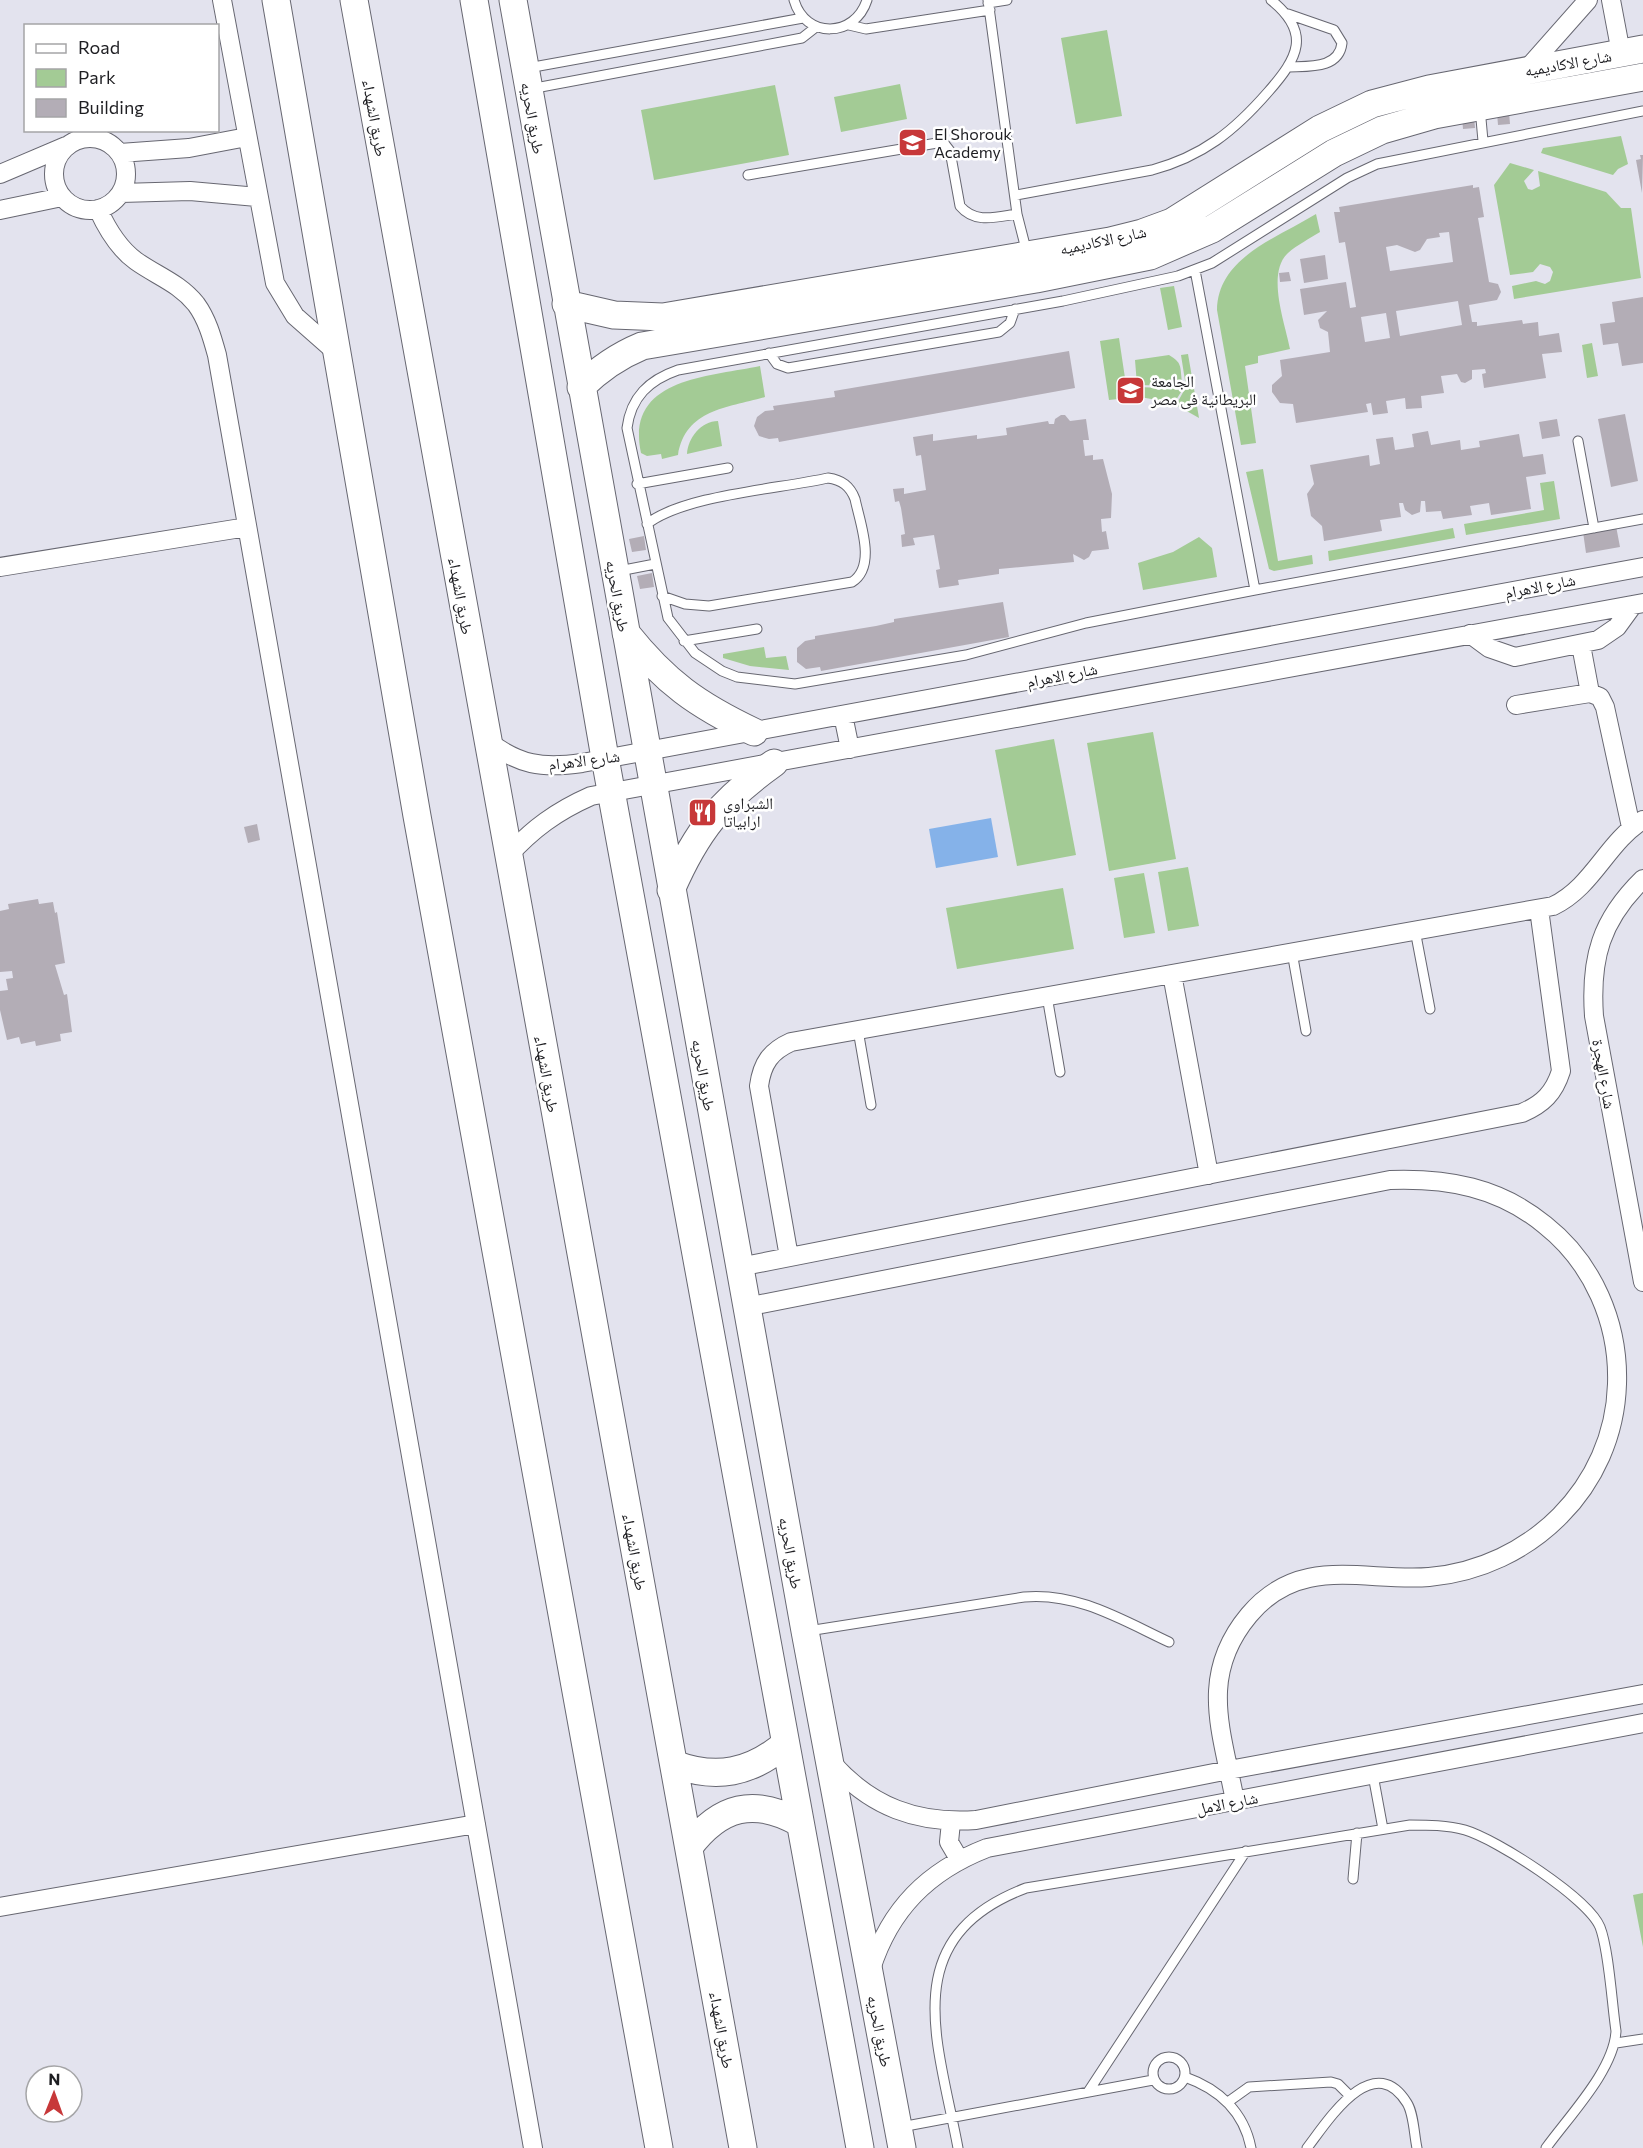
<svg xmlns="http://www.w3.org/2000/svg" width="1643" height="2148" viewBox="0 0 1643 2148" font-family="Commissioner,'Noto Naskh Arabic',sans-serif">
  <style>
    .green { fill: #a3cb95 }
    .water { fill: #85b2e9 }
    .building { fill: #b3adb6; fill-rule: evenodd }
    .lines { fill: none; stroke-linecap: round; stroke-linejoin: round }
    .lane-casing { stroke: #676771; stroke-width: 11 }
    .street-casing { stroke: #676771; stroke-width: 20 }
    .secondary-casing { stroke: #676771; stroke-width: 29 }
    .lane { stroke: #fff; stroke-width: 9 }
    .street { stroke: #fff; stroke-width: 18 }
    .secondary { stroke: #fff; stroke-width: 27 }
    .labels { text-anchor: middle; stroke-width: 5; stroke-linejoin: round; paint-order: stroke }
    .street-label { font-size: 16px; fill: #1e1e22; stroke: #fff }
    .poi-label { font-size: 16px; fill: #1e1e22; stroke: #fff; text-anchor: start }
  </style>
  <rect width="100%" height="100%" fill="#e3e3ee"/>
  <path class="green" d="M 1107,30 L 1122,116 L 1076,124 L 1061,38 Z
    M 900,84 L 907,119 L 841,132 L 834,97 Z
    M 775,85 L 789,155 L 654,180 L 641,110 Z
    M 1621,136 L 1628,164 L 1618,169 L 1613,175 L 1541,153 L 1543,148 Z
    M 1510,163 L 1534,170 L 1524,181 L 1528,189 L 1532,190 L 1540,186 L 1538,171 L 1606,192 L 1621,208 L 1631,208 L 1641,278 L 1514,299 L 1512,286 L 1536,281 L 1545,284 L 1550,281 L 1553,272 L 1550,267 L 1540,264 L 1533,272 L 1510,275 L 1494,185 Z
    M 1316,214 L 1320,232 C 1309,239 1297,245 1288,253 C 1266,273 1285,323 1290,349 L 1258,356 L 1258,363 L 1245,366 L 1256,443 L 1241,445 L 1217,310 C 1218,257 1277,238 1316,214 Z
    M 1174,286 L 1182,327 L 1168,330 L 1160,288 Z
    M 1119,338 L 1128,398 L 1109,400 L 1100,341 Z
    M 1592,343 L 1598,376 L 1587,378 L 1582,345 Z
    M 1188,354 L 1199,418 L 1176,405 L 1186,387 L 1181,355 Z
    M 1169,355 C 1182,363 1180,365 1182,382 L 1177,386 L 1137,385 L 1135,360 Z
    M 760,366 L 765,397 C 727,408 686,409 678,455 L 662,459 L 661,454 L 647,456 L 641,453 C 625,378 708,377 760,366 Z
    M 1139,387 L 1183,389 L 1174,403 L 1140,397 Z
    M 718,421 L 722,446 L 687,454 C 688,438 701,421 718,421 Z
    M 1263,469 L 1278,561 L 1312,555 L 1313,564 L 1274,571 L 1269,569 L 1246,472 Z
    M 1554,481 L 1560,519 L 1466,535 L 1464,524 L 1544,510 L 1540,483 Z
    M 1453,528 L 1455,538 L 1329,561 L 1328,551 Z
    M 1199,537 L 1212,548 L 1217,577 L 1143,590 L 1138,563 L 1173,552 Z
    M 764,647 L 766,658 L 786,656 L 789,670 L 750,666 L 723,658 L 723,654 Z
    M 1153,732 L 1176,859 L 1109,871 L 1087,743 Z
    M 1054,739 L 1076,855 L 1017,866 L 995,750 Z
    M 1188,867 L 1199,926 L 1168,931 L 1158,872 Z
    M 1144,873 L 1155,933 L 1124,938 L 1114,878 Z
    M 1063,888 L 1074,949 L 957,969 L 946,908 Z
    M 1643,1893 L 1643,1947 L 1633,1895 Z"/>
  <path class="water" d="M 991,818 L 998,857 L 936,868 L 929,829 Z"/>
  <path class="building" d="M 1509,112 L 1510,124 L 1498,125 L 1497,113 Z
    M 1474,116 L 1475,128 L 1463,129 L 1462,117 Z
    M 1640,155 L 1643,155 L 1642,193 L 1636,160 L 1641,159 Z
    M 1473,185 L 1473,188 L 1479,187 L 1484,217 L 1478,218 L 1489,282 L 1498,284 L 1501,292 L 1497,300 L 1469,305 L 1472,322 L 1477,322 L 1477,326 L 1522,320 L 1523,324 L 1538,322 L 1539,336 L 1559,333 L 1562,352 L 1542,354 L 1546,378 L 1484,388 L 1482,374 L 1486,373 L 1485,369 L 1472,370 L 1472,379 L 1465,383 L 1461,382 L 1457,374 L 1441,376 L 1444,393 L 1421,396 L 1422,408 L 1406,409 L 1405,398 L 1386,401 L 1388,413 L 1373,415 L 1371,403 L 1366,404 L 1368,412 L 1296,423 L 1293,404 L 1280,403 L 1272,392 L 1272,385 L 1282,376 L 1280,360 L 1330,352 L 1328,332 L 1320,328 L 1318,320 L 1327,311 L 1304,315 L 1300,289 L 1346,282 L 1350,308 L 1356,307 L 1345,242 L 1339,243 L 1334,212 L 1340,212 L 1339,207 ZM 1449,232 L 1453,262 L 1390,271 L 1386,247 L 1397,245 L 1415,252 L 1420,250 L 1427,239 L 1440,237 L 1439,233 ZM 1458,301 L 1462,325 L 1400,336 L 1396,311 ZM 1386,313 L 1390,338 L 1365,342 L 1361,317 Z
    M 1325,255 L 1328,279 L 1304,283 L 1300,259 Z
    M 1289,272 L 1291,281 L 1280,282 L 1279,273 Z
    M 1643,297 L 1643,363 L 1622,366 L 1618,343 L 1603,345 L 1600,324 L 1615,322 L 1612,302 Z
    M 1069,351 L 1075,388 L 779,442 L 778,438 L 769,439 L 759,436 L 754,426 L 757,417 L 765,411 L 774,410 L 773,406 L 835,397 L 834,391 Z
    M 1625,414 L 1638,481 L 1611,487 L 1598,419 Z
    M 1061,415 L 1065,415 L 1070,421 L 1086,419 L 1089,440 L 1083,440 L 1085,456 L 1093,455 L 1093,460 L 1103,459 L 1112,494 L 1111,518 L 1101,519 L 1102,532 L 1106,531 L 1109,549 L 1092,551 L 1089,557 L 1084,560 L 1073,554 L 1074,562 L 999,569 L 999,574 L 958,580 L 959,585 L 939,588 L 936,570 L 940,569 L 934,535 L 913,538 L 915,545 L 902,547 L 901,535 L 905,534 L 901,508 L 899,501 L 895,502 L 893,489 L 904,488 L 904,494 L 926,490 L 921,455 L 916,456 L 913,437 L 933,434 L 933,441 L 977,435 L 977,439 L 1007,435 L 1006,428 L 1048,421 L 1049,424 L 1054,424 L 1055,419 Z
    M 1557,419 L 1560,436 L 1542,439 L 1539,422 Z
    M 1428,431 L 1431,445 L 1460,440 L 1461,450 L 1480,447 L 1479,441 L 1519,434 L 1523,457 L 1543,454 L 1546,474 L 1526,477 L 1531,509 L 1491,515 L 1489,503 L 1470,506 L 1472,515 L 1443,519 L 1441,511 L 1426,512 L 1425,501 L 1421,501 L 1420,512 L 1412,515 L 1405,510 L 1403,503 L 1399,503 L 1401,517 L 1380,520 L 1382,531 L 1324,541 L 1322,526 L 1311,516 L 1307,494 L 1314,484 L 1310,465 L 1369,455 L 1370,466 L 1380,464 L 1376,439 L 1393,437 L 1395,450 L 1414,447 L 1412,434 Z
    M 1616,526 L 1620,547 L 1586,553 L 1583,532 Z
    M 644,536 L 646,550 L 632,552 L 629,539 Z
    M 652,573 L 654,587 L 640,589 L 637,576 Z
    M 1003,602 L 1009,637 L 821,671 L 820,667 L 806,669 L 797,662 L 797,648 L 805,641 L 815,639 L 815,636 L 876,626 L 894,622 L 894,619 Z
    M 257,824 L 260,840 L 248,843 L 244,827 Z
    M 38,899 L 39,904 L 53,902 L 55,913 L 57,912 L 65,963 L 55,965 L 64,995 L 67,994 L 72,1032 L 60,1034 L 61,1041 L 36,1046 L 35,1041 L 21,1044 L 19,1037 L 7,1040 L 0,1010 L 0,991 L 8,990 L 6,979 L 13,978 L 12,971 L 0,972 L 0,911 L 9,909 L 8,904 Z"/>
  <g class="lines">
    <defs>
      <path id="lane" d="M 794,0 C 805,39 855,38 867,0
        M 988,0 L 1017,214 L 1027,253
        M 988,3 L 1007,0
        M 1288,14 L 1334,30 L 1342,43 C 1339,69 1309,66 1289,67
        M 849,25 L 866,29 L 990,10
        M 528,68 L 803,18
        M 530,89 L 802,38 L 816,27
        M 1480,108 L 1483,141
        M 1643,111 L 1377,164 L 1347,178 L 1212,263 L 1178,276 L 1063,301 L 678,370 C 649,380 631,397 627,428 L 668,618 L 695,653 L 722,671 L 737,677 L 795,684 L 966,655 L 1086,623 L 1255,590 L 1643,519
        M 748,175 L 943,142 L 950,151 L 960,206 C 975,224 996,217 1017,214
        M 1016,195 L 1152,170 C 1203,156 1234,131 1268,92 C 1298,58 1312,33 1271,0
        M 1195,270 L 1255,590
        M 769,353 L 777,364 L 788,368 L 999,332 L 1010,323 L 1015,309
        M 1578,441 L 1594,528
        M 637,484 L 728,468
        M 647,524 C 684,495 779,489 828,478 C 842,480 850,486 855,499 C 860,523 877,566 852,582 L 709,606 L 685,604 L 662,596
        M 619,571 L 655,564
        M 684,641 L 757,629
        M 1415,930 L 1430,1009
        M 1292,952 L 1306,1031
        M 1047,996 L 1060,1072
        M 858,1030 L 871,1105
        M 808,1631 L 1024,1597 C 1077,1592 1122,1620 1169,1642
        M 1373,1775 L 1383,1829
        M 1353,1879 L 1357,1833
        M 1616,2043 L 1643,2039
        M1153 2073a16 16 0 1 1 32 0a16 16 0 1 1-32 0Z
        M 1185,2077 C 1219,2089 1244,2112 1251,2148
        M 1088,2092 L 1246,1851
        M 1228,2102 L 1249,2087 L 1331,2082 L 1338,2084 L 1349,2095
        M 901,2127 L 1153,2080
        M 958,2148 C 938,2041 895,1938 1026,1888 L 1410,1825 C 1428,1825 1447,1825 1465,1830 C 1496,1839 1588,1898 1600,1927 C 1609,1950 1612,2005 1616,2031 C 1614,2070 1569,2116 1546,2148
        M 1307,2148 C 1327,2122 1373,2048 1407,2103 C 1414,2114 1414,2135 1417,2148"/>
      <path id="street" d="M 222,0 L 275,283 L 295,316 L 337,353
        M 1611,0 L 1621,53
        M 1526,70 L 1588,0
        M54 174a36 36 0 1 1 72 0a36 36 0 1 1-72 0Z
        M 120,153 L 189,148 L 247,137
        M 0,174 L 66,146
        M 121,193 L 190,191 L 257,197
        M 98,209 C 107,229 118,248 136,261 C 157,276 179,283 196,304 C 207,319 212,337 217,355 L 533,2148
        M 0,210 L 62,197
        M 0,567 L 247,527
        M 1470,634 L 1489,648 L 1515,657 L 1598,640 L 1617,627 L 1633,605
        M 1581,645 L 1590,693
        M 1516,705 L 1590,693 L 1600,697 L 1605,707 L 1631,827
        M 843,715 L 850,749
        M 486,740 C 519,765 542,769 582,763 L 1643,567
        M 507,857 C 532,829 557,811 591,796 L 1643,603
        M 1643,879 C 1601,920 1590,958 1594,1016 L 1643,1282
        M 1172,974 L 1209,1175
        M 789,1257 L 759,1086 C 762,1063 771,1051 791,1042 L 1553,906 C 1593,887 1607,842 1643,820
        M 739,1267 L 1522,1113 C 1543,1104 1554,1093 1561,1071 L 1539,909
        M 746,1307 L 1390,1180 C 1447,1178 1499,1187 1545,1225 C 1593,1263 1619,1323 1617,1384 C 1614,1487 1531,1568 1429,1577 C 1364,1582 1300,1554 1249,1615 C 1198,1676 1222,1731 1235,1801
        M 832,1763 C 871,1807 917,1824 976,1820 L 1229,1770 L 1643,1694
        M 951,1822 L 949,1842 L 959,1859
        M 0,1907 L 476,1824
        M 871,1969 C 890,1909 928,1871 987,1848 L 1643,1723"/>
      <path id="secondary" d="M 276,0 L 417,816 L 659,2148
        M 354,0 L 743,2148
        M 474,0 L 605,758 L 860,2148
        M 513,0 L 805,1631 L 902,2148
        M 566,304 L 614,315 L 663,317 L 1110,241 L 1142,233 L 1172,222 L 1320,129 L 1372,104 L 1429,89 L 1643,49
        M 581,387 C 600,368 618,356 642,346 L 1036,279 L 1150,256 L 1212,229 L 1334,153 L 1382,130 L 1434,115 L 1643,77
        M 626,633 C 665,682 697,705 754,732
        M 671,890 C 697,830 721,801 774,763
        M 674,1764 C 716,1780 751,1773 785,1744
        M 689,1847 C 720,1806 754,1797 800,1823"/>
    </defs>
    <use href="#lane" class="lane-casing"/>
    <use href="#street" class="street-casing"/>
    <use href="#secondary" class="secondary-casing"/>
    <use href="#lane" class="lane"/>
    <use href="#street" class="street"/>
    <use href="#secondary" class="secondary"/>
  </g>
  <defs>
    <symbol id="university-square" viewBox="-11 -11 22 22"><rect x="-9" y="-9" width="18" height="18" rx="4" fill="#c73839" stroke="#fff"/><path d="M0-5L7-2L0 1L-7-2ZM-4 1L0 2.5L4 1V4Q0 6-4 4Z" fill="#fff"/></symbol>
    <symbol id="restaurant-square" viewBox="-11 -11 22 22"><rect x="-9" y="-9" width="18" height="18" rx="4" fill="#c73839" stroke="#fff"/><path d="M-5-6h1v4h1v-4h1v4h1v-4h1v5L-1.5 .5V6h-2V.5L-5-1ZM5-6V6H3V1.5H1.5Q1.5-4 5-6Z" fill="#fff"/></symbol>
  </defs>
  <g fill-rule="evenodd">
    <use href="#university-square" x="896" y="126" width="33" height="33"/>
    <use href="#university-square" x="1114" y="374" width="33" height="33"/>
    <use href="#restaurant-square" x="686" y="796" width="33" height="33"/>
  </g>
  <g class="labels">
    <g class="street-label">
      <text transform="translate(1568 63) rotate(-10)" y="6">شارع الاكاديميه</text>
      <text transform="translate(375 118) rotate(80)" y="6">طريق الشهداء</text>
      <text transform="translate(533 118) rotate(80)" y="6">طريق الحريه</text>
      <text transform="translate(1103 240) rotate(-12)" y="6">شارع الاكاديميه</text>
      <text transform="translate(1540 586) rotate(-11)" y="6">شارع الاهرام</text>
      <text transform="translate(461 596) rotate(80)" y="6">طريق الشهداء</text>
      <text transform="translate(618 596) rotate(80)" y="6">طريق الحريه</text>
      <text transform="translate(1062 675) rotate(-11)" y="6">شارع الاهرام</text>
      <text transform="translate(584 760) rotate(-7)" y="6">شارع الاهرام</text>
      <text transform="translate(547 1074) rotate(80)" y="6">طريق الشهداء</text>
      <text transform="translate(1604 1074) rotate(80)" y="6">شارع الهجرة</text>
      <text transform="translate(704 1075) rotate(80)" y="6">طريق الحريه</text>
      <text transform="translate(635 1552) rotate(80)" y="6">طريق الشهداء</text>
      <text transform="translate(791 1553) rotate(80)" y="6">طريق الحريه</text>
      <text transform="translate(1227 1803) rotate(-11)" y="6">شارع الامل</text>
      <text transform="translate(722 2030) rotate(80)" y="6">طريق الشهداء</text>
      <text transform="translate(880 2031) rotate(79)" y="6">طريق الحريه</text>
    </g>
    <g class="poi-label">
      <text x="934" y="140">El Shorouk<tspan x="934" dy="18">Academy</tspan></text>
      <text x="1151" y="387">الجامعة<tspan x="1151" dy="18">البريطانية فى مصر</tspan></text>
      <text x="723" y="809">الشبراوى<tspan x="723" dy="18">ارابياتا</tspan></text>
    </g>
  </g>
  <rect x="24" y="24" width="195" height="108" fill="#ffffff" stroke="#a5a5a7" stroke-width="1.5"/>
  <rect x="36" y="44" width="30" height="9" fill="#ffffff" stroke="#a5a5a7" stroke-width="1.5"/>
  <text x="78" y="54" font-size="18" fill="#1e1e22">Road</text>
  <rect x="36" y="69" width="30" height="18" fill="#a3cb95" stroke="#a5a5a7" stroke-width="1.5"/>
  <text x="78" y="84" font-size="18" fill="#1e1e22">Park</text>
  <rect x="36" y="99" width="30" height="18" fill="#b3adb6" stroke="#a5a5a7" stroke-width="1.5"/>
  <text x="78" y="114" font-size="18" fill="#1e1e22">Building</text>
  <g transform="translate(54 2094) rotate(1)"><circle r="28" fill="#ffffff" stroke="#a5a5a7" stroke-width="1.5"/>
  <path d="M0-4.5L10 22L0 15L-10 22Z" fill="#c73839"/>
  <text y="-9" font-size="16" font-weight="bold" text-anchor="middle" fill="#1e1e22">N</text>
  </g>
</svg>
